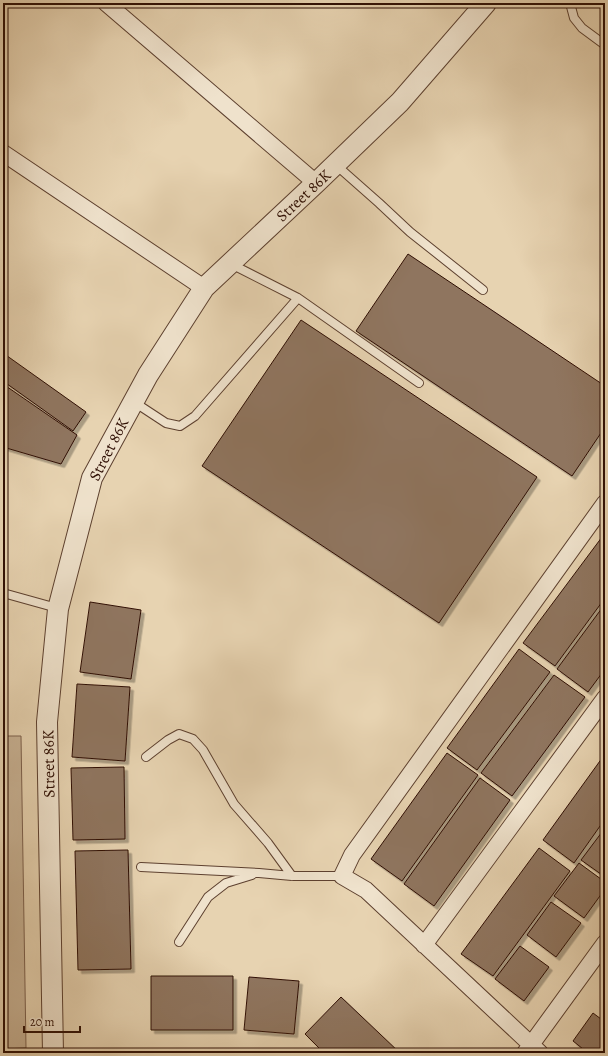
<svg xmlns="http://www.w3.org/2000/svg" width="608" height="1056" viewBox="0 0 608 1056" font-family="Alegreya,serif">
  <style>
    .green { fill: #c8b294; stroke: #7c604c }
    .building { fill: #8f755e; stroke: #2f0f04; filter: url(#shadow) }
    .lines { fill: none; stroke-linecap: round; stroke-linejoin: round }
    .service-casing { stroke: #5d402f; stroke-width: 10 }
    .minor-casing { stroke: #5d402f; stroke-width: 18 }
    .tertiary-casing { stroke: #5d402f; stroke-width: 22 }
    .service { stroke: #efe2cc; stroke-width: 8 }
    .minor { stroke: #efe2cc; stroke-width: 16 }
    .tertiary { stroke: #efe2cc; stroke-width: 20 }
    .labels { text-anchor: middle; stroke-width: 3; stroke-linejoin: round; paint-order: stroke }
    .street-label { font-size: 16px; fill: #2f0f04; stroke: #efe2cc }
  </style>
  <defs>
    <filter id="shadow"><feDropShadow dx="3.5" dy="3.5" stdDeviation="0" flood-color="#0004"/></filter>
  </defs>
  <rect width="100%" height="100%" fill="#e7d3b1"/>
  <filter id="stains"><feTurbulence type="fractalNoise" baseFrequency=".005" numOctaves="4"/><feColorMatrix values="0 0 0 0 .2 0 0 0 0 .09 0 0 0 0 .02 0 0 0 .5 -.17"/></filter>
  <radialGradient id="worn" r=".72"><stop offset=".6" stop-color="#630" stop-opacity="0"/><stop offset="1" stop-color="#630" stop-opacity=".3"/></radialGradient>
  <path class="green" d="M 3,736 L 21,736 L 26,1048 L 3,1049 Z"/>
  <path class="building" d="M 408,254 L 605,386 L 605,427 L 572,476 L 356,331 Z
    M 301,320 L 537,477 L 439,623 L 202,466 Z
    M 3,353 L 86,412 L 73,431 L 3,381 Z
    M 3,384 L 77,435 L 61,464 L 3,447 Z
    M 605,533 L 605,598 L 555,666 L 523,643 Z
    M 90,602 L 141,610 L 131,679 L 80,672 Z
    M 605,604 L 605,669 L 588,692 L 557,669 Z
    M 519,649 L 550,672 L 477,770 L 447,748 Z
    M 554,675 L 585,697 L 512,796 L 481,773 Z
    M 77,684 L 130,687 L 125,761 L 72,757 Z
    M 447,753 L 478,775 L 402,881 L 371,859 Z
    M 605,754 L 605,819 L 574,863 L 543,840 Z
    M 124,767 L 125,839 L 73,840 L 71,768 Z
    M 480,778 L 510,800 L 434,906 L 404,884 Z
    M 605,828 L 605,877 L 581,860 Z
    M 539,848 L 570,871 L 493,976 L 461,954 Z
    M 128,850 L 131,969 L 78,970 L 75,851 Z
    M 579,863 L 605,882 L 605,889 L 584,918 L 554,896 Z
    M 551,902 L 581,923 L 556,957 L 527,935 Z
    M 520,946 L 549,967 L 524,1001 L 495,979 Z
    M 151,976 L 233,976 L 233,1030 L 151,1030 Z
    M 249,977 L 299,981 L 294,1034 L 244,1030 Z
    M 341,997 L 400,1053 L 324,1053 L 305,1034 Z
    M 593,1013 L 605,1022 L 605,1053 L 588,1053 L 573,1041 Z"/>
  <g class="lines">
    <defs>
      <path id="service" d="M 570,3 L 574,18 L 582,28 L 605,45
        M 336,165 L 379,203 L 410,232 L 483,290
        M 231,264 L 298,298 L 419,383
        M 134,402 L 166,423 L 180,426 L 195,416 L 298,298
        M 3,593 L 57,608
        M 146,757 L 168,740 L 179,734 L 193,739 L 203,750 L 234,804 L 268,843 L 292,876
        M 141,867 L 259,873 L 292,876 L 342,876
        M 179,942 L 208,897 L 226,883 L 252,875"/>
      <path id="minor" d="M 106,3 L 316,183
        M 3,153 L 204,288
        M 424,945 L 605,698
        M 525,1053 L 605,943
        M 540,1053 L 366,890 L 342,876 L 352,855 L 605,503"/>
      <path id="tertiary" d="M 53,1053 L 47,722 L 58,609 L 92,478 L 148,375 L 204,288 L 316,183 L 400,102 L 486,3"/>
    </defs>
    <use href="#service" class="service-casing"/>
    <use href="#minor" class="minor-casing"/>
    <use href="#tertiary" class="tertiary-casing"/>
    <use href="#service" class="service"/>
    <use href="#minor" class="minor"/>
    <use href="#tertiary" class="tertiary"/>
  </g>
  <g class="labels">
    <g class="street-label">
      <text transform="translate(303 195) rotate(-43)" y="6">Street 86K</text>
      <text transform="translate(108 449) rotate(-63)" y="6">Street 86K</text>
      <text transform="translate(48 764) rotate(-91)" y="6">Street 86K</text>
    </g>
  </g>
  <rect width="608" height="1056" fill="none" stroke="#e7d3b1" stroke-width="16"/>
  <rect x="4" y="4" width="600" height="1048" fill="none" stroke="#2f0f04" stroke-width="2"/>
  <rect x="8" y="8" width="592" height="1040" fill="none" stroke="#2f0f04"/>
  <path d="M24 1026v6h56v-6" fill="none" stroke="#2f0f04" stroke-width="2"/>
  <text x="30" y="1026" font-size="12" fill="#2f0f04" stroke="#efe2cc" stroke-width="3" paint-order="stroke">20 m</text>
  <rect width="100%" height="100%" filter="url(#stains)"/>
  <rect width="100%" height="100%" fill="url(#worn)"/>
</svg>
